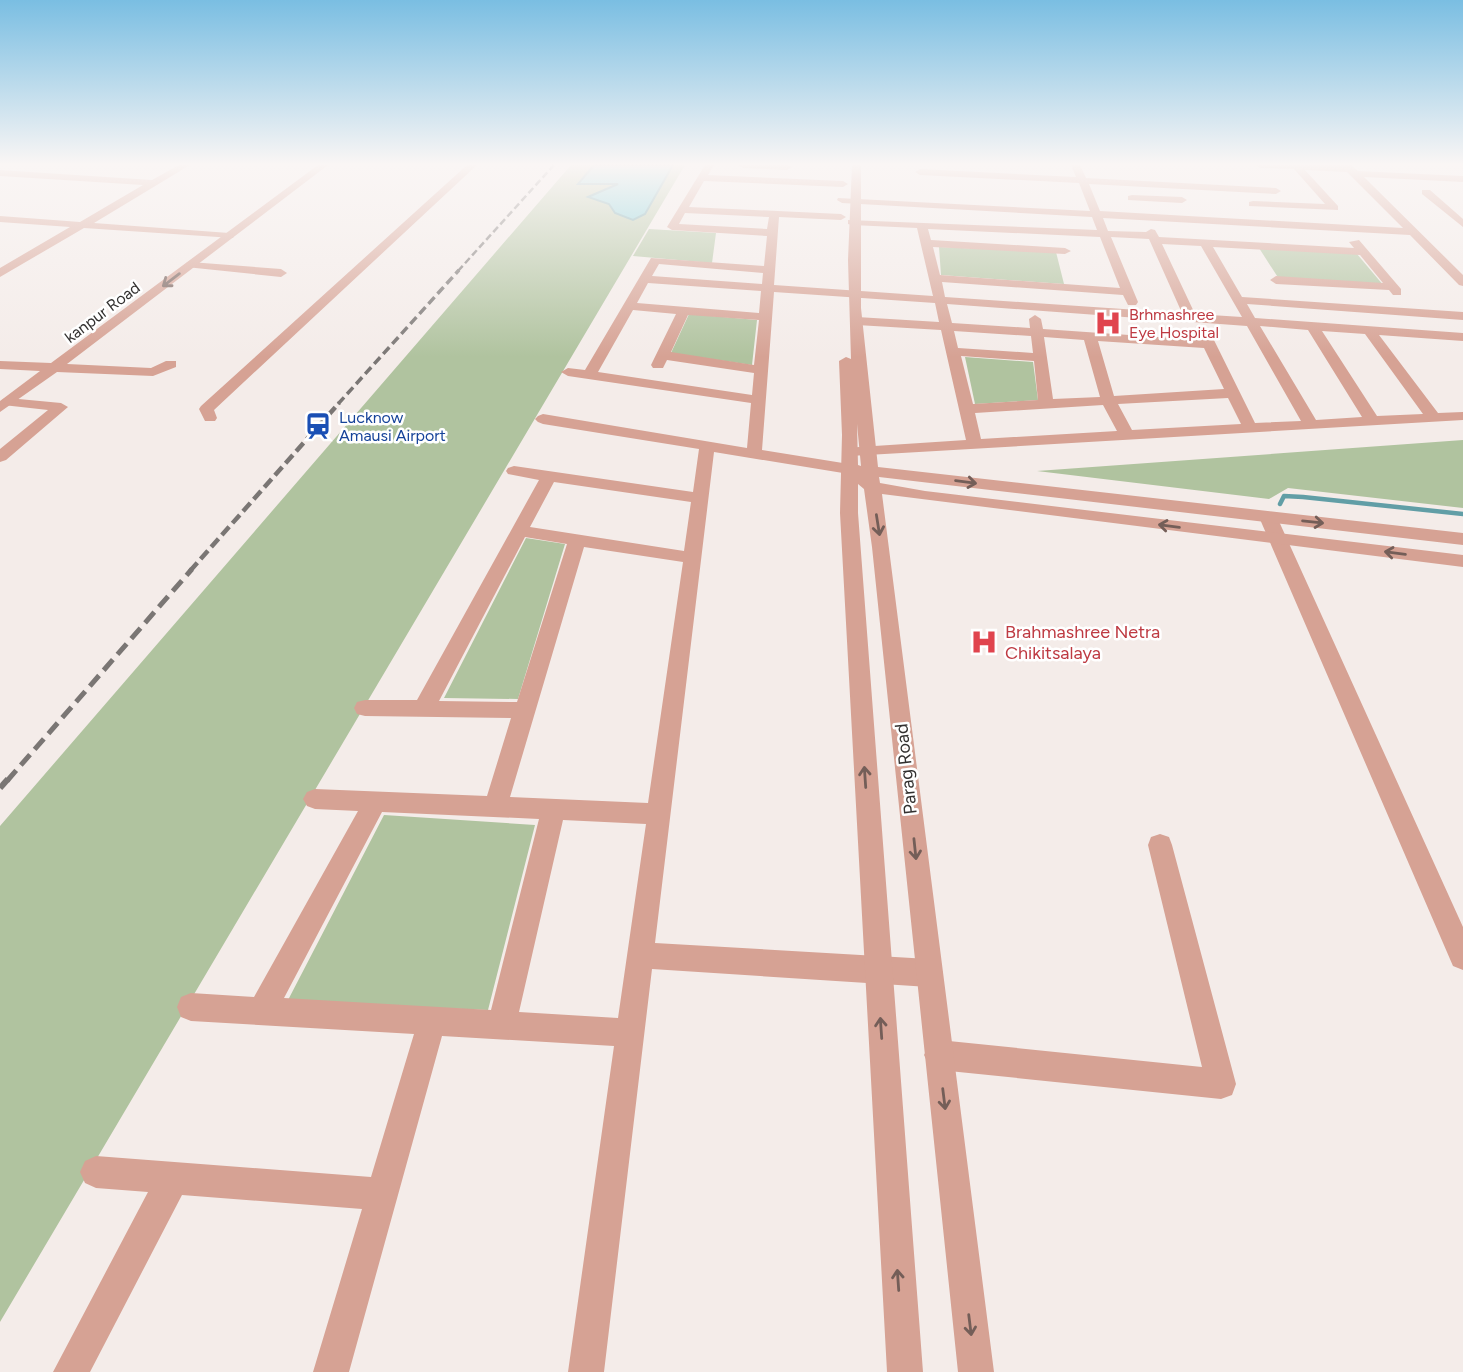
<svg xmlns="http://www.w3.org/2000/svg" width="1463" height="1372" viewBox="0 0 1463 1372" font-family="Figtree,sans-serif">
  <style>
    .green { fill: #b0c39f }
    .water { fill: #75cdd8; stroke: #619ea6; stroke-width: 2 }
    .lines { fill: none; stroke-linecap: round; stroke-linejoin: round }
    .stream { stroke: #619ea6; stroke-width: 4.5 }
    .minor { fill: #d6a294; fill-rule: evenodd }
    .tertiary { fill: #d6a294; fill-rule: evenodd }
    .rail-far4 { stroke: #7a7674; stroke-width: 2.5; stroke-dasharray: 7 3.5; stroke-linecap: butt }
    .rail-far3 { stroke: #7a7674; stroke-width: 3.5; stroke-dasharray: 9 4.5; stroke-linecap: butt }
    .rail-far2 { stroke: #7a7674; stroke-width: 4.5; stroke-dasharray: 11 5; stroke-linecap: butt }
    .rail-far1 { stroke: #7a7674; stroke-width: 5; stroke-dasharray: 14 7; stroke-linecap: butt }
    .rail { stroke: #7a7674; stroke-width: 6; stroke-dasharray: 18 9; stroke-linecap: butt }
    .oneway { stroke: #745e58 }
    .labels { text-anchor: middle; stroke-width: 5; stroke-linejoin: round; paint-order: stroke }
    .far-street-label { font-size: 16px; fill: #333130; stroke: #fff }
    .far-health-label { font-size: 16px; fill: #be3a42; stroke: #fff; text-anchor: start }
    .far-transit-label { font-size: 16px; fill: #164399; stroke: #fff; text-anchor: start }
    .health-label { font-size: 18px; fill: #be3a42; stroke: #fff; text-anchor: start }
    .street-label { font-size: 18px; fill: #333130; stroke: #fff }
  </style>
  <rect width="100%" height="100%" fill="#f4ece9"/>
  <path class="green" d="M 571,165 L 685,165 L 0,1322 L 0,826 Z
    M 649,229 L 716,233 L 712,263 L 633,256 Z
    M 939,247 L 1056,252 L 1064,284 L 941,275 Z
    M 1259,248 L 1357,254 L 1384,286 L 1279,279 Z
    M 689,314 L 757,320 L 752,365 L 671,353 Z
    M 965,357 L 1033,362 L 1038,400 L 975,404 Z
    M 1463,440 L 1463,508 L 1288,488 L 1269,499 L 1037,471 Z
    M 526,538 L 565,544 L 518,699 L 444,698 Z
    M 384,815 L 535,825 L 488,1010 L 287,1002 Z"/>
  <path class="water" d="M 594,165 L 673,165 L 645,214 L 633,220 L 615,213 L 609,204 L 588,197 L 618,184 L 578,184 Z"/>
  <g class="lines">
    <path class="stream" d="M 1280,504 L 1284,496 L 1303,497 L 1463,514"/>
    <path class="minor" d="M 179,165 L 190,165 L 94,223 L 229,233 L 234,236 L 233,238 L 84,228 L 0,277 L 0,268 L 70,227 L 0,222 L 0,216 L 80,222 L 143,185 L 0,176 L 0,170 L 152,180 Z
      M 467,165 L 477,165 L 214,410 L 217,418 L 215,421 L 205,421 L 199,409 L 201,406 Z
      M 705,165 L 714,165 L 708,175 L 843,181 L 848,184 L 843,187 L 704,181 L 689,207 L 841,214 L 846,217 L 841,220 L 779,217 L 774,285 L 933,296 L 917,228 L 852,225 L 848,224 L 848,220 L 1097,230 L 1092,217 L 842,203 L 837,200 L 838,198 L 1090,211 L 1079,183 L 920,175 L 915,172 L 920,169 L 1076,177 L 1071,165 L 1080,165 L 1086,178 L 1276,188 L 1281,191 L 1276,194 L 1089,184 L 1100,211 L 1403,228 L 1347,172 L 1305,170 L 1338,206 L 1338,210 L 1249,206 L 1249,202 L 1253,201 L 1325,204 L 1294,169 L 1260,168 L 1255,165 L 1351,165 L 1358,171 L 1463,176 L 1463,182 L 1364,177 L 1463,275 L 1463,286 L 1459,285 L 1410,235 L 1103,218 L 1108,231 L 1146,232 L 1151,229 L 1155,230 L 1159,237 L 1354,248 L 1349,242 L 1359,240 L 1401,289 L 1401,295 L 1393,295 L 1389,290 L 1276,284 L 1270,280 L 1276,276 L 1383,283 L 1360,255 L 1213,247 L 1242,297 L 1463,312 L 1463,320 L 1247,304 L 1255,318 L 1463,333 L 1463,341 L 1379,335 L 1438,413 L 1463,412 L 1463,420 L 850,456 L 842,451 L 844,448 L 966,440 L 941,330 L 857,325 L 851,321 L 857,317 L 939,322 L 935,303 L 774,292 L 762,450 L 849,464 L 857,469 L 849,474 L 714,452 L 655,943 L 929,959 L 939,963 L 943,973 L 939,983 L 929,987 L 652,969 L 604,1372 L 568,1372 L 614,1046 L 442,1036 L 349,1372 L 313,1372 L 362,1209 L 182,1195 L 90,1372 L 53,1372 L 148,1192 L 96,1188 L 85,1183 L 80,1172 L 85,1161 L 96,1156 L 371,1177 L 414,1034 L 191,1021 L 181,1017 L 177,1007 L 181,997 L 191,993 L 254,997 L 358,811 L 315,809 L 307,806 L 303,799 L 307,792 L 315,789 L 487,796 L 511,718 L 365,716 L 357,714 L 354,708 L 357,702 L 365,700 L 417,700 L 539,480 L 508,474 L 506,471 L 508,468 L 514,466 L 693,492 L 699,449 L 543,424 L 538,422 L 535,419 L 538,416 L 543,414 L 747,448 L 751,403 L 568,376 L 561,372 L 568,368 L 585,370 L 651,258 L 764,266 L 767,236 L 672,230 L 667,227 ZM 685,213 L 769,217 L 767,229 L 679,224 ZM 928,229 L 1100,237 L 1120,288 L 940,275 L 933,247 L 1065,254 L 1071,251 L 1065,248 L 931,240 ZM 1111,237 L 1149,239 L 1182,313 L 945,297 L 942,282 L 1123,295 L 1128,305 L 1136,305 L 1138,302 ZM 1162,244 L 1201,246 L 1242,317 L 1195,314 ZM 659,264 L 763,273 L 762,284 L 652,276 ZM 648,283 L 761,291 L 759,313 L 637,303 ZM 947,304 L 1247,326 L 1301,421 L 1255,423 L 1209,330 L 1199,330 L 1197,333 L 1201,340 L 1043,329 L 1041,319 L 1035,315 L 1029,319 L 1030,328 L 952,323 ZM 633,310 L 676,314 L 651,365 L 653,368 L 663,368 L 667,360 L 754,373 L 752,395 L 598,372 ZM 688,315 L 759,320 L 754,365 L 671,352 ZM 1260,326 L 1308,330 L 1362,417 L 1316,420 ZM 954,331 L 1031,336 L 1033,353 L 958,348 ZM 1322,331 L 1365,334 L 1423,414 L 1377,416 ZM 1044,337 L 1084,340 L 1100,397 L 1053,399 ZM 1098,341 L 1204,348 L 1224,389 L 1114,396 ZM 961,356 L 1034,361 L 1038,400 L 973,404 ZM 1228,398 L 1241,424 L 1132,430 L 1118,404 ZM 1103,405 L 1117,431 L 981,439 L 975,413 ZM 554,482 L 691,502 L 684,551 L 530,527 ZM 525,537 L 567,544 L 517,702 L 439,701 ZM 584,547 L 683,562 L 648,803 L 510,797 ZM 382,812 L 539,819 L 491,1010 L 284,998 ZM 563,820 L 646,824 L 618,1018 L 519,1012 Z
      M 738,165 L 789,165 L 792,167 L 787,170 L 743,168 Z
      M 1422,190 L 1430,190 L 1463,219 L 1463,227 L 1422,194 Z
      M 1132,195 L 1182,197 L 1187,200 L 1182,203 L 1128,200 L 1128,196 Z
      M 190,262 L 281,269 L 287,273 L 281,277 L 186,267 L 186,263 Z
      M 8,398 L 61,403 L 68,407 L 6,460 L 0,462 L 0,449 L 48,410 L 3,405 L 1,402 L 3,399 Z
      M 1268,512 L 1277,517 L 1463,927 L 1463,970 L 1453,966 L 1259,517 Z
      M 1160,834 L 1169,837 L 1172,845 L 1236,1084 L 1232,1095 L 1221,1099 L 939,1070 L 929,1065 L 924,1055 L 929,1045 L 939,1040 L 1202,1067 L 1148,845 L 1151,837 Z"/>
    <path class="tertiary" d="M 318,165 L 328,165 L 67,364 L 151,368 L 166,361 L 176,361 L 176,367 L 153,376 L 57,372 L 0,412 L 0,401 L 40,371 L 0,369 L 0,361 L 51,363 Z
      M 852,165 L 861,165 L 861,308 L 878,467 L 1463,533 L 1463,545 L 879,477 L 880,483 L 925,491 L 1463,555 L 1463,567 L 882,494 L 994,1372 L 958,1372 L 872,547 L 864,489 L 858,484 L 858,513 L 923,1372 L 887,1372 L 840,513 L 842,435 L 839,361 L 846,357 L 851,359 L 848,260 ZM 857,424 L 861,466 L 858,465 Z"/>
    <path class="rail-far4" d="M 458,271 L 554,165"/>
    <path class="rail-far3" d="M 338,404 L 459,270"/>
    <path class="rail-far2" d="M 190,571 L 339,403"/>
    <path class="rail-far1" d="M 7,781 L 192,569"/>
    <path class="rail" d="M 0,788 L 8,779"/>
  </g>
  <defs><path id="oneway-shaft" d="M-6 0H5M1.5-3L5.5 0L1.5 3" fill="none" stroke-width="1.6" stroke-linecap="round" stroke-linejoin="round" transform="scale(1.75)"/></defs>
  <g class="oneway">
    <use href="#oneway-shaft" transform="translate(171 280) rotate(143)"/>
    <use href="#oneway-shaft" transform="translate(966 482) rotate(7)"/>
    <use href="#oneway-shaft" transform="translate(1313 522) rotate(6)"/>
    <use href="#oneway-shaft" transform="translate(878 525) rotate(81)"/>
    <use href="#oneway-shaft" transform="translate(1169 526) rotate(-173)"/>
    <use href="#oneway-shaft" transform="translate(1395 553) rotate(-173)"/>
    <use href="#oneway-shaft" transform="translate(865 777) rotate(-94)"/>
    <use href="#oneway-shaft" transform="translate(915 849) rotate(84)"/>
    <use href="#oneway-shaft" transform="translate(881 1028) rotate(-94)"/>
    <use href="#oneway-shaft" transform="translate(944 1099) rotate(83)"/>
    <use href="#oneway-shaft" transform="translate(898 1280) rotate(-94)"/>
    <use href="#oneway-shaft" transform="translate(970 1325) rotate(83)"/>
  </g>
  <linearGradient id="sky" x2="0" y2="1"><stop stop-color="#7abee2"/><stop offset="0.46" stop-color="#faf6f5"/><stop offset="1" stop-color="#faf6f5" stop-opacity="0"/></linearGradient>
  <rect width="1463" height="357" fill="url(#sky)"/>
  <defs>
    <symbol id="hospital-bare" viewBox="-9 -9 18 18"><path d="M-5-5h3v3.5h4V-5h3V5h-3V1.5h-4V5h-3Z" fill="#e0444e" stroke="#fff" stroke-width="2.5" paint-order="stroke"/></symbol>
    <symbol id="station-bare" viewBox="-9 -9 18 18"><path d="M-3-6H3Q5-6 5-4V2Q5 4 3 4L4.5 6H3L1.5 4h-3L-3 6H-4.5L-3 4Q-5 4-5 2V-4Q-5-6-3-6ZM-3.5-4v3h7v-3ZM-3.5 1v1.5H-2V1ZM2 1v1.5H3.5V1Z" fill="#1a4fb4" stroke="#fff" stroke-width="2.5" paint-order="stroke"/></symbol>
  </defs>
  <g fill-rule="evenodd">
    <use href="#hospital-bare" x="1089" y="304" width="38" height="38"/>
    <use href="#station-bare" x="299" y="407" width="38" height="38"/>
    <use href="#hospital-bare" x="965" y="623" width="38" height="38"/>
  </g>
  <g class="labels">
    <g class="far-street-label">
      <text transform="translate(102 312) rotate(-37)" y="6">kanpur Road</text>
    </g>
    <g class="far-health-label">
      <text x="1129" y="320">Brhmashree<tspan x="1129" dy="18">Eye Hospital</tspan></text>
    </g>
    <g class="far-transit-label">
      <text x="339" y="423">Lucknow<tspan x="339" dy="18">Amausi Airport</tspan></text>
    </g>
    <g class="health-label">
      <text x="1005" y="638">Brahmashree Netra<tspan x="1005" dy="21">Chikitsalaya</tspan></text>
    </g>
    <g class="street-label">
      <text transform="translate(906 769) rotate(-96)" y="6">Parag Road</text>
    </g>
  </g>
</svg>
